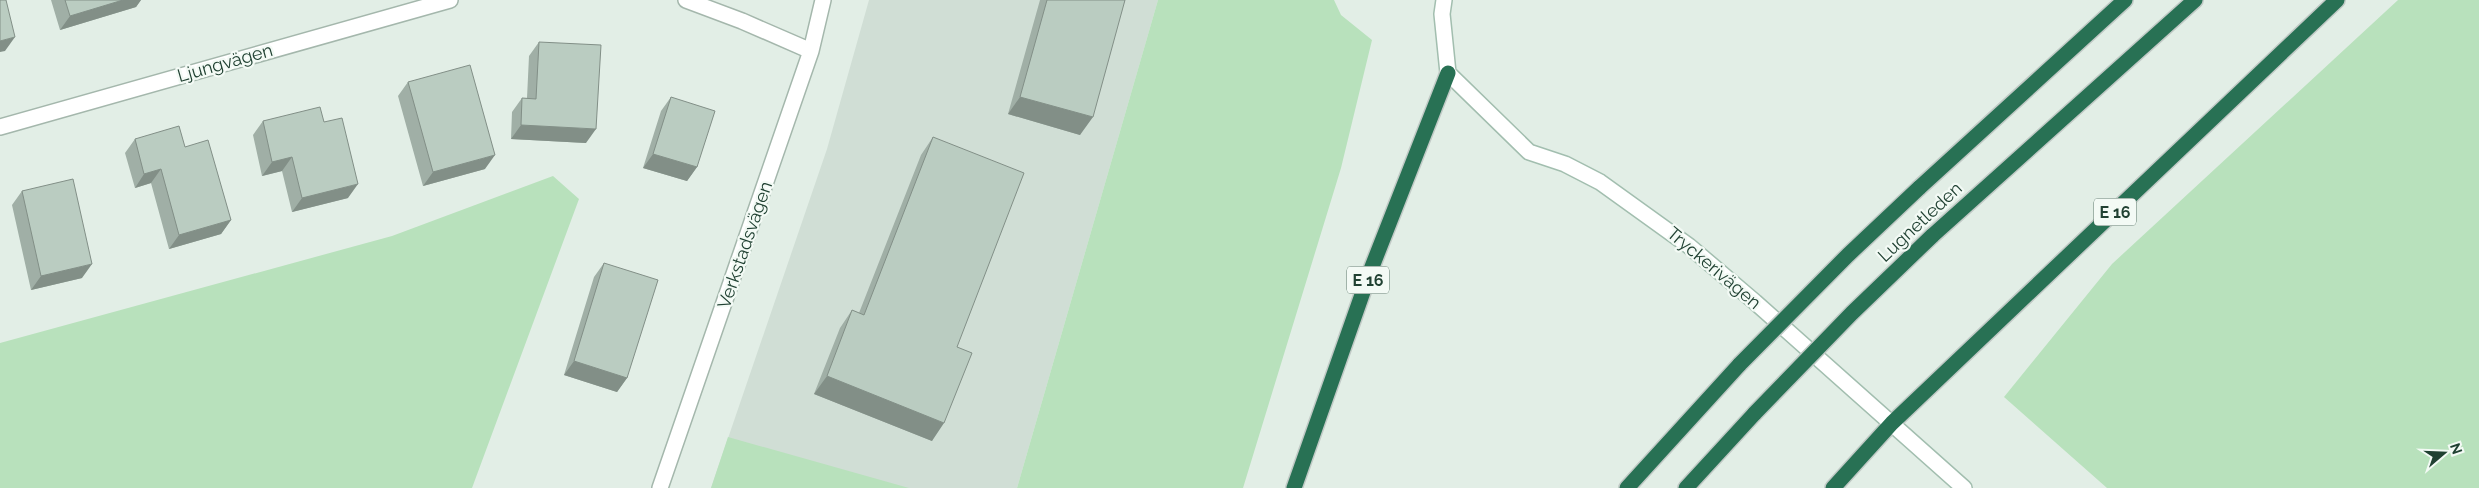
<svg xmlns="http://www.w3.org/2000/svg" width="2479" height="488" viewBox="0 0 2479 488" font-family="Raleway,sans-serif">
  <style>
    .built { fill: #d0ded5 }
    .green { fill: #b8e1bc }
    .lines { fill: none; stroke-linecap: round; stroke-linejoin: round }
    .street-casing { stroke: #a4b7ac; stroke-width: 18 }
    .secondary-casing { stroke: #a2beaf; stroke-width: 18 }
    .highway-casing { stroke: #c1cac6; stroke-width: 18 }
    .street { stroke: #fff; stroke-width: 15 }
    .secondary { stroke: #fff; stroke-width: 15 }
    .highway { stroke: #287154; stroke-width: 15 }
    .highway-bridge-casing { stroke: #c1cac6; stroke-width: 18; stroke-linecap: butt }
    .highway-bridge { stroke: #287154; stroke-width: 15 }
    .wall { fill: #a0afa6 }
    .shaded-wall { fill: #828f87 }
    .building { fill: #baccc1; stroke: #828f87 }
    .labels { text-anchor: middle; stroke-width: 4.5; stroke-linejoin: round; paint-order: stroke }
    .shield { fill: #f3faf5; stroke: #5f786c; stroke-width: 1 }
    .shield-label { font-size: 16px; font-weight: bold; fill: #204132 }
    .street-label { font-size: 18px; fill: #204132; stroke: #f3faf5 }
  </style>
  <rect width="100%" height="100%" fill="#e2eee6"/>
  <path class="built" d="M 869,0 L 1158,0 L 1017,488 L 711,488 L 827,149 Z"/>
  <path class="green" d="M 1158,0 L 1334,0 L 1341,15 L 1372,40 L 1341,168 L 1243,488 L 1017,488 Z
    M 2398,0 L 2479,0 L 2479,488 L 2107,488 L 2004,397 L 2112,264 Z
    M 553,176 L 579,199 L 472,488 L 0,488 L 0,343 L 392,236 Z
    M 728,437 L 909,488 L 711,488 Z"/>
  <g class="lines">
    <defs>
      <path id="street" d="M 686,0 L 742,21 L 811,51
        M 0,127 L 450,0
        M 660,488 L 811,51 L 823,0"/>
      <path id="secondary" d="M 1444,0 L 1442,14 L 1448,73 L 1529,152 L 1565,164 L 1600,182 L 1689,246 L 1755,302 L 1964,488"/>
      <path id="highway" d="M 1919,188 L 2125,0
        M 1932,236 L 2195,0
        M 1294,488 L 1370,272 L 1448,73
        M 1627,488 L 1740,364
        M 1686,488 L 1755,413
        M 1833,488 L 1892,423 L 2337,0"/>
    </defs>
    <use href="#street" class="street-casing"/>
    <use href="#secondary" class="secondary-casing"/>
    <use href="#highway" class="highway-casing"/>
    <use href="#street" class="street"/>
    <use href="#secondary" class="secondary"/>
    <use href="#highway" class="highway"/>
    <defs>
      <path id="highway-bridge" d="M 1740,364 L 1848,255 L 1919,188
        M 1755,413 L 1852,313 L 1932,236"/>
    </defs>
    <use href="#highway-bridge" class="highway-bridge-casing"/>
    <use href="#highway-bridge" class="highway-bridge"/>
  </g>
  <path class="wall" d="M 51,0 L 141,0 L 136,7 L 60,30 Z
    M 1040,0 L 1125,0 L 1080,135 L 1008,114 Z
    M 539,42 L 586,143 L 511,139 L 512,112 L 522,98 L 527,98 L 529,56 Z
    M 408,82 L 485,169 L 423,186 L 398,96 Z
    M 671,97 L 697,167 L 687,181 L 643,168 L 661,111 Z
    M 263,121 L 324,122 L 348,198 L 292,212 L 282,171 L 262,176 L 253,135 Z
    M 933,137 L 957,347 L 932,441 L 814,394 L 840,328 L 852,310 L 859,313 L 921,155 Z
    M 135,139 L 185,147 L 231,220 L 221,234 L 169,249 L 151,183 L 135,188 L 125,153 Z
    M 22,191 L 82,278 L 31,290 L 12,205 Z
    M 604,263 L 627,378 L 617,392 L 564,375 L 594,277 Z"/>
  <path class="shaded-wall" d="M 123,0 L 141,0 L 136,7 L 60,30 L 70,16 Z
    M 15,37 L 5,51 L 0,52 L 0,41 Z
    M 1020,97 L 1093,117 L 1080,135 L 1008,114 Z
    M 521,125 L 596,129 L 586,143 L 511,139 Z
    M 653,154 L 697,167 L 687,181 L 643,168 Z
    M 495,155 L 485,169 L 423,186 L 433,172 Z
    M 292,157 L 282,171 L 262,176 L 272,162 Z
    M 161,169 L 151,183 L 135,188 L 144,174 Z
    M 358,184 L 348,198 L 292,212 L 302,198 Z
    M 231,220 L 221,234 L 169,249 L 179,235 Z
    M 92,264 L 82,278 L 31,290 L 41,276 Z
    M 574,361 L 627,378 L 617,392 L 564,375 Z
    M 827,376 L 944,423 L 932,441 L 814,394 Z"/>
  <path class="building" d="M 0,0 L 6,0 L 15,37 L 0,41 Z
    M 65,0 L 123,0 L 70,16 Z
    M 1047,0 L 1125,0 L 1093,117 L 1020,97 Z
    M 539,42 L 601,45 L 596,129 L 521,125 L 522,98 L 536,99 Z
    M 470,65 L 495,155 L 433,172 L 408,82 Z
    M 671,97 L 715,111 L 697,167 L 653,154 Z
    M 320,107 L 324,122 L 342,118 L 358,184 L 302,198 L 292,157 L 272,162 L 263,121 Z
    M 179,126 L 185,147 L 208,140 L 231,220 L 179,235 L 161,169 L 144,174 L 135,139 Z
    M 933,137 L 1024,173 L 957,347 L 972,353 L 944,423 L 827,376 L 852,310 L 864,315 Z
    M 73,179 L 92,264 L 41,276 L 22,191 Z
    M 604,263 L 658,280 L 627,378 L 574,361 Z"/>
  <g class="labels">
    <g class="shield">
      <rect x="2094" y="198.5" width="42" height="27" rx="4"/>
      <rect x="1347" y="266.5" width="42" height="27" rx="4"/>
    </g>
    <g class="shield-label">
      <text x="2115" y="218">E 16</text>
      <text x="1368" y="286">E 16</text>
    </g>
    <g class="street-label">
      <text transform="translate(225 63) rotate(-16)" y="6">Ljungvägen</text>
      <text transform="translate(1920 222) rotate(-43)" y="6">Lugnetleden</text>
      <text transform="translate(745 245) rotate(-71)" y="6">Verkstadsvägen</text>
      <text transform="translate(1714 268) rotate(40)" y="6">Tryckerivägen</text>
    </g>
  </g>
  <g transform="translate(2444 453) rotate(71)" stroke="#f3faf5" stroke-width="4" paint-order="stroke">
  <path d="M0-4L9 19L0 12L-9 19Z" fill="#204132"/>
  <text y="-8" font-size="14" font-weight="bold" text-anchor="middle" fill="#204132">N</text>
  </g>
</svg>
